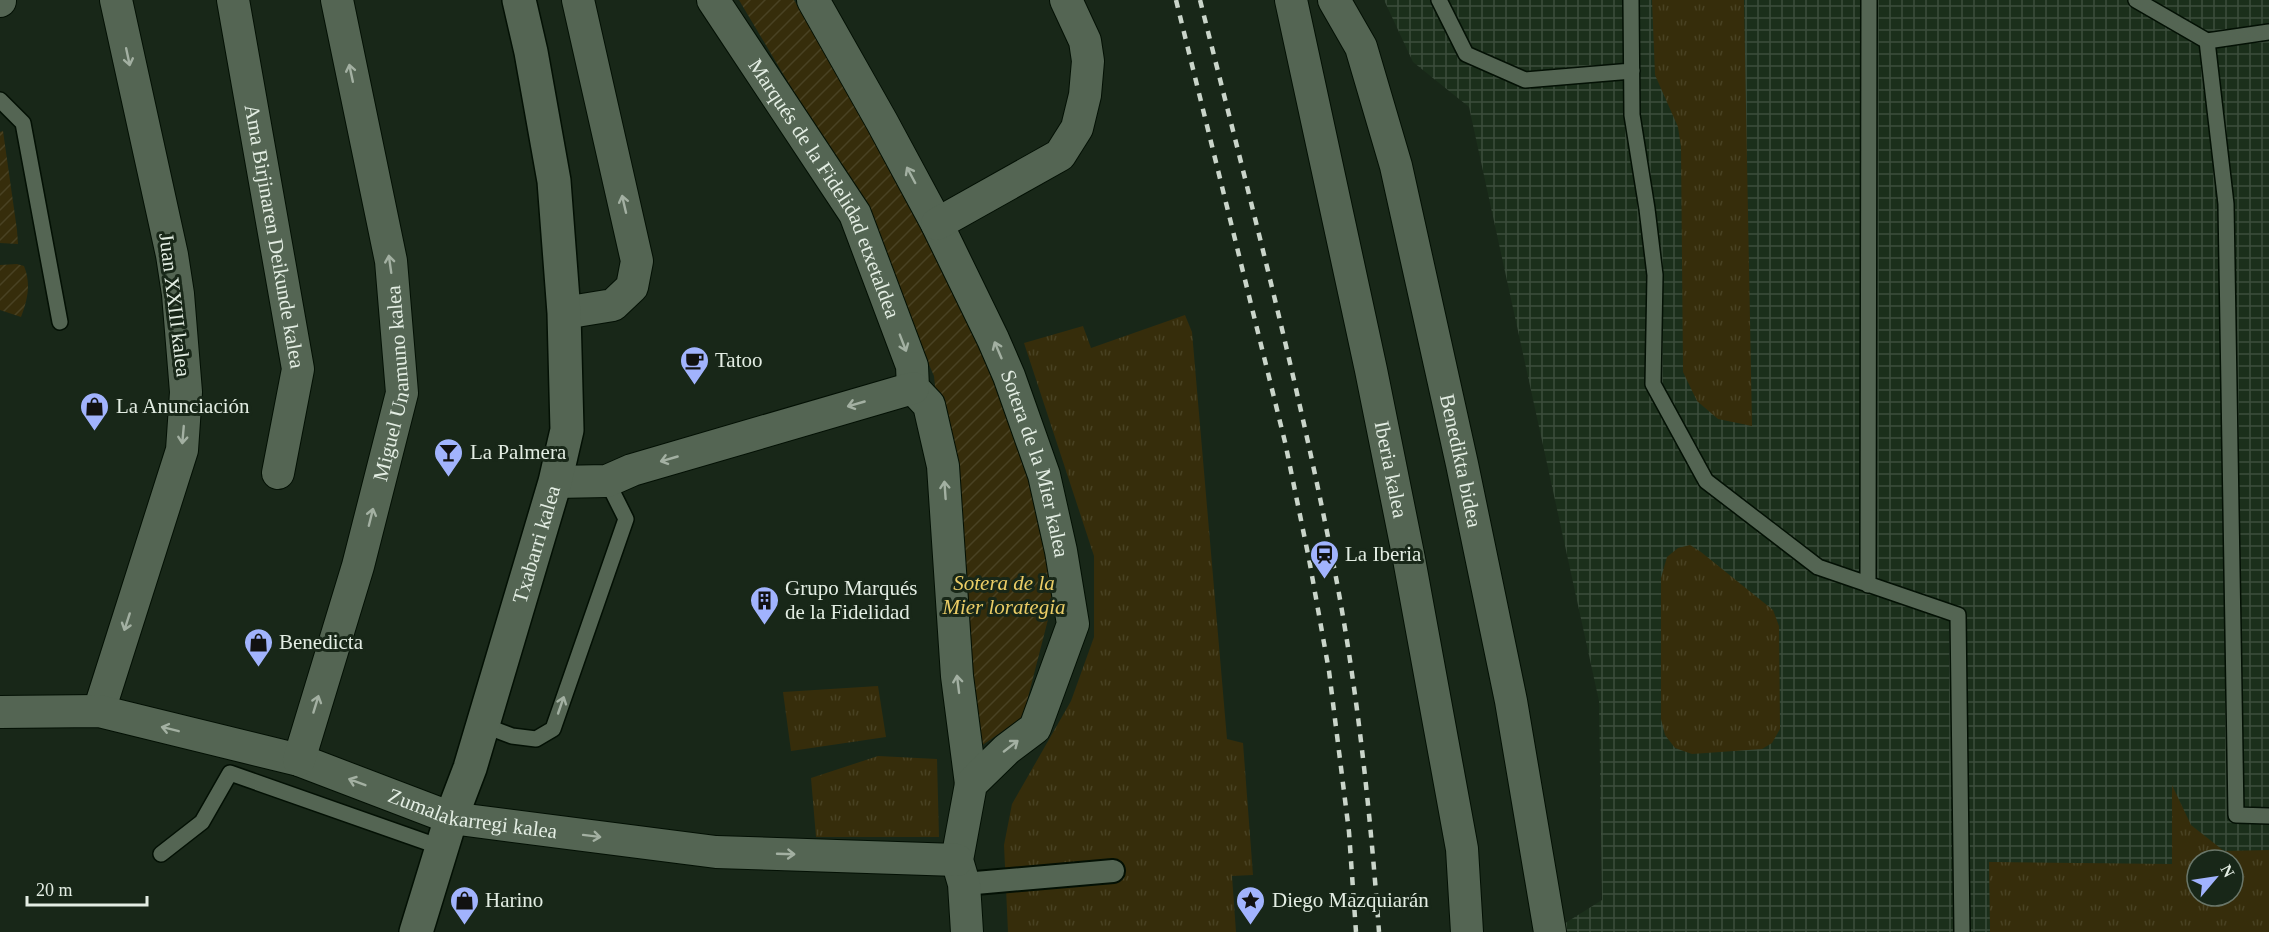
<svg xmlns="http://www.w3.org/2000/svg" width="2269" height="932" viewBox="0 0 2269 932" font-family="Georgia,serif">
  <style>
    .industrial { fill: url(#industrial-grid); fill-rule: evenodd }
    .grass { fill: url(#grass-tufts); fill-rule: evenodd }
    .garden { fill: url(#garden-furrows) }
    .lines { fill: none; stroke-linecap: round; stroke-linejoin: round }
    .service-casing { stroke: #031004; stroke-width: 18 }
    .pedestrian-casing { stroke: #031004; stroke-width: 26 }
    .minor-casing { stroke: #031004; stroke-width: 34 }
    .tertiary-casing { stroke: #031004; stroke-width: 36 }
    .service { stroke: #546553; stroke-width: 15 }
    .pedestrian { stroke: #546553; stroke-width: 22 }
    .minor { stroke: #546553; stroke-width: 32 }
    .tertiary { stroke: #546553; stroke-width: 33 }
    .rail { stroke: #cad5ca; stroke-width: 4.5; stroke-dasharray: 8 8; stroke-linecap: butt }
    .oneway { stroke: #a3b0a2 }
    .labels { text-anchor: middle; stroke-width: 6; stroke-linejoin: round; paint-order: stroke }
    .street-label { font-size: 21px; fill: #e3ede3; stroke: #182718 }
    .poi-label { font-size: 21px; fill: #e3ede3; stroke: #182718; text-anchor: start }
    .park-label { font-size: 21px; font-style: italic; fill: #ebcd66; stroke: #182718 }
  </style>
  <defs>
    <pattern id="industrial-grid" width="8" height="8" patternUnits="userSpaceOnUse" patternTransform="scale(1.5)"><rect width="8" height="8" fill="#1b2f1b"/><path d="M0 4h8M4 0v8" fill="none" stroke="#3c4d3c"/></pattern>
    <pattern id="grass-tufts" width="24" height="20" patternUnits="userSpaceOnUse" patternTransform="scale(1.5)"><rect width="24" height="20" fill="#362d0b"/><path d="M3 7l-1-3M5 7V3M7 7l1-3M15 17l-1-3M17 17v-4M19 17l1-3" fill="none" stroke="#494223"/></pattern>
    <pattern id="garden-furrows" width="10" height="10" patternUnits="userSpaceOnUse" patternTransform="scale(1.5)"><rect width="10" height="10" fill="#362d0b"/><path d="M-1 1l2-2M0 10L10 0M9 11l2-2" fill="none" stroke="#494223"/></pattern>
  </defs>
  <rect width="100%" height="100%" fill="#182718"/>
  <path class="industrial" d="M 1384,0 L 2269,0 L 2269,932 L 1551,932 L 1602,900 L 1599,701 L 1469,107 L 1413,62 ZM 2197,860 L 2233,860 L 2233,896 L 2197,896 Z"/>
  <path class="grass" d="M 1652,0 L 1744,0 L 1752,426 L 1718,419 L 1697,401 L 1683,372 L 1681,147 L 1678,127 L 1655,75 Z
    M 1185,315 L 1192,332 L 1227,739 L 1243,743 L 1253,875 L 1232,876 L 1236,932 L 1008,932 L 1004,845 L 1012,804 L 1071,701 L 1094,637 L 1094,556 L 1024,343 L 1083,326 L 1091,348 Z
    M 1690,545 L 1701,552 L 1773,610 L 1779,626 L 1780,729 L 1772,743 L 1762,749 L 1692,754 L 1675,748 L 1665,735 L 1661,719 L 1661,578 L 1667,557 L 1678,548 Z
    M 878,686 L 886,737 L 791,751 L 783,692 Z
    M 878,756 L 937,759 L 939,837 L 816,837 L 811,778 Z
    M 2172,785 L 2191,825 L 2224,851 L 2269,850 L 2269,932 L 1990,932 L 1989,862 L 2172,864 ZM 2197,860 L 2233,860 L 2233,896 L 2197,896 Z"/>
  <path class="garden" d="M 739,0 L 794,0 L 907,193 L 992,372 L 1041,518 L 1053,600 L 1023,717 L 971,753 L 934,376 L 851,188 Z
    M 3,131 L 17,230 L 18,244 L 0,243 L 0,132 Z
    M 17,264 L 24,266 C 31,283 28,299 21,317 L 0,310 L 0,265 Z"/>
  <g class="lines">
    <defs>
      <path id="service" d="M 1439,0 L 1466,54 L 1525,80 L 1632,71
        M 1631,0 L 1632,115 L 1647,209 L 1655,275 L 1653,384 L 1706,481 L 1818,567 L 1958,615 L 1962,932
        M 2136,0 L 2207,41 L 2226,204 L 2236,815 L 2269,816
        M 2207,41 L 2269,32
        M 0,100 L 23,123 L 60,322
        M 1868,585 L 1869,0
        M 483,725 L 512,736 L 536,739 L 553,729 L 626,519 L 607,481
        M 161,854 L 202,822 L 230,773 L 443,848"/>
      <path id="pedestrian" d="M 964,884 L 1113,871"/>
      <g id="minor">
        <path id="s1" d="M 233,0 L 298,369 L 278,473"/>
        <path id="s2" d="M 713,0 L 855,214 L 912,366 L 913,388 L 929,405 L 943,466 L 957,676 L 971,784"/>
        <path id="s3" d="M 813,0 L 882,122 L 937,224 L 993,339 L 1009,376 L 1044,475 L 1061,551 L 1073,624 L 1035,728 L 1007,749 L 971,784 L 957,860 L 964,884 L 967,932"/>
        <path id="s4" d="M 1291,0 L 1371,370 L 1409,559 L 1462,849 L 1467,932"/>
        <path id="s5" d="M 1334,0 L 1361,47 L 1396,166 L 1462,464 L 1511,701 L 1550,932"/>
        <path d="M 0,1 L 0,0"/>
        <path d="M 937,224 L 1060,155 L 1077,128 L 1085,95 L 1088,61 L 1085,41 L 1066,0"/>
        <path d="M 564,313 L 613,305 L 632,287 L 637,261 L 578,0"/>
        <path d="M 555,482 L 607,481 L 632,470 L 913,388"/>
        <path d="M 99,711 L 182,450 L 186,392 L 178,294 L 172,255 L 116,0"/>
        <path id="s6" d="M 0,712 L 99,711 L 299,760 L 451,818 L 716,852 L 957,860"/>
        <path id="s7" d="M 299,760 L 358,566 L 402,393 L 391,261 L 337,0"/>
      </g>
      <g id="tertiary">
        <path id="s8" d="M 416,932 L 451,818 L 470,768 L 555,482 L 567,430 L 564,313 L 554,181 L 531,52 L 519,0"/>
      </g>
    </defs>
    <use href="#service" class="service-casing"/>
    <use href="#pedestrian" class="pedestrian-casing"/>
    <use href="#minor" class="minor-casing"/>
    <use href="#tertiary" class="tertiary-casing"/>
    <use href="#service" class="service"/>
    <use href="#pedestrian" class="pedestrian"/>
    <use href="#minor" class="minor"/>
    <use href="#tertiary" class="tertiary"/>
    <path class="rail" d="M 1176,0 L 1285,442 L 1309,559 L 1329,671 L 1349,832 L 1356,932
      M 1200,0 C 1247,187 1296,373 1333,562 C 1357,684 1370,809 1379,932"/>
  </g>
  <defs><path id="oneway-shaft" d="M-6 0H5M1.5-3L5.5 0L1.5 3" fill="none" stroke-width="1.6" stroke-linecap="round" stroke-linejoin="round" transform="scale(1.5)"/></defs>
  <g class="oneway">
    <use href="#oneway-shaft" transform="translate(128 57) rotate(78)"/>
    <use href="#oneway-shaft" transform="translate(351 73) rotate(-102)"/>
    <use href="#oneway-shaft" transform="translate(911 175) rotate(-118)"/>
    <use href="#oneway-shaft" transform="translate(624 204) rotate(-103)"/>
    <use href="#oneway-shaft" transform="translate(390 264) rotate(-98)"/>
    <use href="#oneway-shaft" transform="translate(903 343) rotate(69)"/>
    <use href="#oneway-shaft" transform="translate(998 350) rotate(-113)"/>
    <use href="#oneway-shaft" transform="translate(856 404) rotate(164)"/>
    <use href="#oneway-shaft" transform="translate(183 435) rotate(95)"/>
    <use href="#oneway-shaft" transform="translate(669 459) rotate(164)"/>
    <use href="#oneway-shaft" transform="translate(945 490) rotate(-94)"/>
    <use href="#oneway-shaft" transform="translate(371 517) rotate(-76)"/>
    <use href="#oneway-shaft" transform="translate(127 622) rotate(108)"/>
    <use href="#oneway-shaft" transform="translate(958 684) rotate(-97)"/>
    <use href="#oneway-shaft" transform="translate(316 704) rotate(-73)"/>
    <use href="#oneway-shaft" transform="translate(561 705) rotate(-71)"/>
    <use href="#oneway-shaft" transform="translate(170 729) rotate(-166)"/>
    <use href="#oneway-shaft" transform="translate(1011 746) rotate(-38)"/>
    <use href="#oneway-shaft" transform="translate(357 782) rotate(-159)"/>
    <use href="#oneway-shaft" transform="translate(592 836) rotate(7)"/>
    <use href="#oneway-shaft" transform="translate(786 854) rotate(2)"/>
  </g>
  <defs>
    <symbol id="cafe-pin" viewBox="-11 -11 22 30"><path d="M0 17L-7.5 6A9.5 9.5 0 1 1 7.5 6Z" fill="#a1b3fd" stroke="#182718"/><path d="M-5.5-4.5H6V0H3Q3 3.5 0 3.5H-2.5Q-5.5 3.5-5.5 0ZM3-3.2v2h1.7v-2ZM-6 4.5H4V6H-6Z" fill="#111"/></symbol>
    <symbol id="shop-pin" viewBox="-11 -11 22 30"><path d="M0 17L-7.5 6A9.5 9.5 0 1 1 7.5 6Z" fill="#a1b3fd" stroke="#182718"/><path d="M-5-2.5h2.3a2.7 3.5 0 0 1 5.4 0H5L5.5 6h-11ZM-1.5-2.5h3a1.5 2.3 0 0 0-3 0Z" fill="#111"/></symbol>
    <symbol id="bar-pin" viewBox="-11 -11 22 30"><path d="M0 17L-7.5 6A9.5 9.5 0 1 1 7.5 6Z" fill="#a1b3fd" stroke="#182718"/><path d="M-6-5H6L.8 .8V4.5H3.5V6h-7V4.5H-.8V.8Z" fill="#111"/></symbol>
    <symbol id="station-pin" viewBox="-11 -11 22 30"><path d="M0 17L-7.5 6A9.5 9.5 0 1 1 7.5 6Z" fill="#a1b3fd" stroke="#182718"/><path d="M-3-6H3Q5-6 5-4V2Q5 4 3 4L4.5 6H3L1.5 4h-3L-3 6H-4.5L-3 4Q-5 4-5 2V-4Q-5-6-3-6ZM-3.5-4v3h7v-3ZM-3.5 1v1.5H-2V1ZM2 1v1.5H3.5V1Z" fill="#111"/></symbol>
    <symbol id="building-pin" viewBox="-11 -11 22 30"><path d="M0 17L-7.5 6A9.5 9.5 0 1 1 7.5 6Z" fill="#a1b3fd" stroke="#182718"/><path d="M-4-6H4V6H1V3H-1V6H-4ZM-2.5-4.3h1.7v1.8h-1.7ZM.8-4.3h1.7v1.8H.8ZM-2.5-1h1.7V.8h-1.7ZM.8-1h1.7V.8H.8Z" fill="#111"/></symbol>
    <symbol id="sight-pin" viewBox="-11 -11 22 30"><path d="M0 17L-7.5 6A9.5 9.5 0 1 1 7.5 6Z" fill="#a1b3fd" stroke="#182718"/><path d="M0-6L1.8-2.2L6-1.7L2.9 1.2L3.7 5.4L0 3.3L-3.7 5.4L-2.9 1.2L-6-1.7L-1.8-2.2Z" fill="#111"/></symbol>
  </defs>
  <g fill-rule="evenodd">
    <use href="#cafe-pin" x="678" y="344" width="33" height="45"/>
    <use href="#shop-pin" x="78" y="390" width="33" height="45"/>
    <use href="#bar-pin" x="432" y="436" width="33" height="45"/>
    <use href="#station-pin" x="1308" y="538" width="33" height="45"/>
    <use href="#building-pin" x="748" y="584" width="33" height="45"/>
    <use href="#shop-pin" x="242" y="626" width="33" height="45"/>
    <use href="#shop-pin" x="448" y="884" width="33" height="45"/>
    <use href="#sight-pin" x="1234" y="884" width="33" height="45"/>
  </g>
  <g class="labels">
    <g class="street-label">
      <text dy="7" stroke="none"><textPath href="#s2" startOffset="220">Marqués de la Fidelidad etxetaldea</textPath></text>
      <text dy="7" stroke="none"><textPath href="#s1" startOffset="240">Ama Birjinaren Deikunde kalea</textPath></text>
      <text transform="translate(175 305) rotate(83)" y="7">Juan XXIII kalea</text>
      <text dy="7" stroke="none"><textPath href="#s7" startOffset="390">Miguel Unamuno kalea</textPath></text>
      <text dy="7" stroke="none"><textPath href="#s5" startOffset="480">Benedikta bidea</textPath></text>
      <text dy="7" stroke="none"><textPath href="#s3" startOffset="516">Sotera de la Mier kalea</textPath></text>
      <text dy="7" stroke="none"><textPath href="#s4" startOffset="480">Iberia kalea</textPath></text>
      <text dy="7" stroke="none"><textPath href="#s8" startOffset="406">Txabarri kalea</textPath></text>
      <text dy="7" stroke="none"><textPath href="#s6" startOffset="488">Zumalakarregi kalea</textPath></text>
    </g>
    <g class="poi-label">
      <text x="715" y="367">Tatoo</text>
      <text x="116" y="413">La Anunciación</text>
      <text x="470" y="459">La Palmera</text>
      <text x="1345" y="561">La Iberia</text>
      <text x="785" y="595">Grupo Marqués<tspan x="785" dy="24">de la Fidelidad</tspan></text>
      <text x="279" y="649">Benedicta</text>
      <text x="485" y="907">Harino</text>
      <text x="1272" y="907">Diego Mazquiarán</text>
    </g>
    <g class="park-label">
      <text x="1004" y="590">Sotera de la<tspan x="1004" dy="24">Mier lorategia</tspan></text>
    </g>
  </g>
  <g transform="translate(2215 878) rotate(61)"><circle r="28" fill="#182718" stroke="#697669" stroke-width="1.5"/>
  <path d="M0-4.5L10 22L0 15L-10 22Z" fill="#a1b3fd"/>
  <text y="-9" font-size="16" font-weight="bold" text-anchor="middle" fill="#e3ede3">N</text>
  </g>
  <path d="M27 896v9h120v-9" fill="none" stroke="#e3ede3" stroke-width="3"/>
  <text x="36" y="896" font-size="18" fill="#e3ede3" stroke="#182718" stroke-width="4.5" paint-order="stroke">20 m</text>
</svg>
